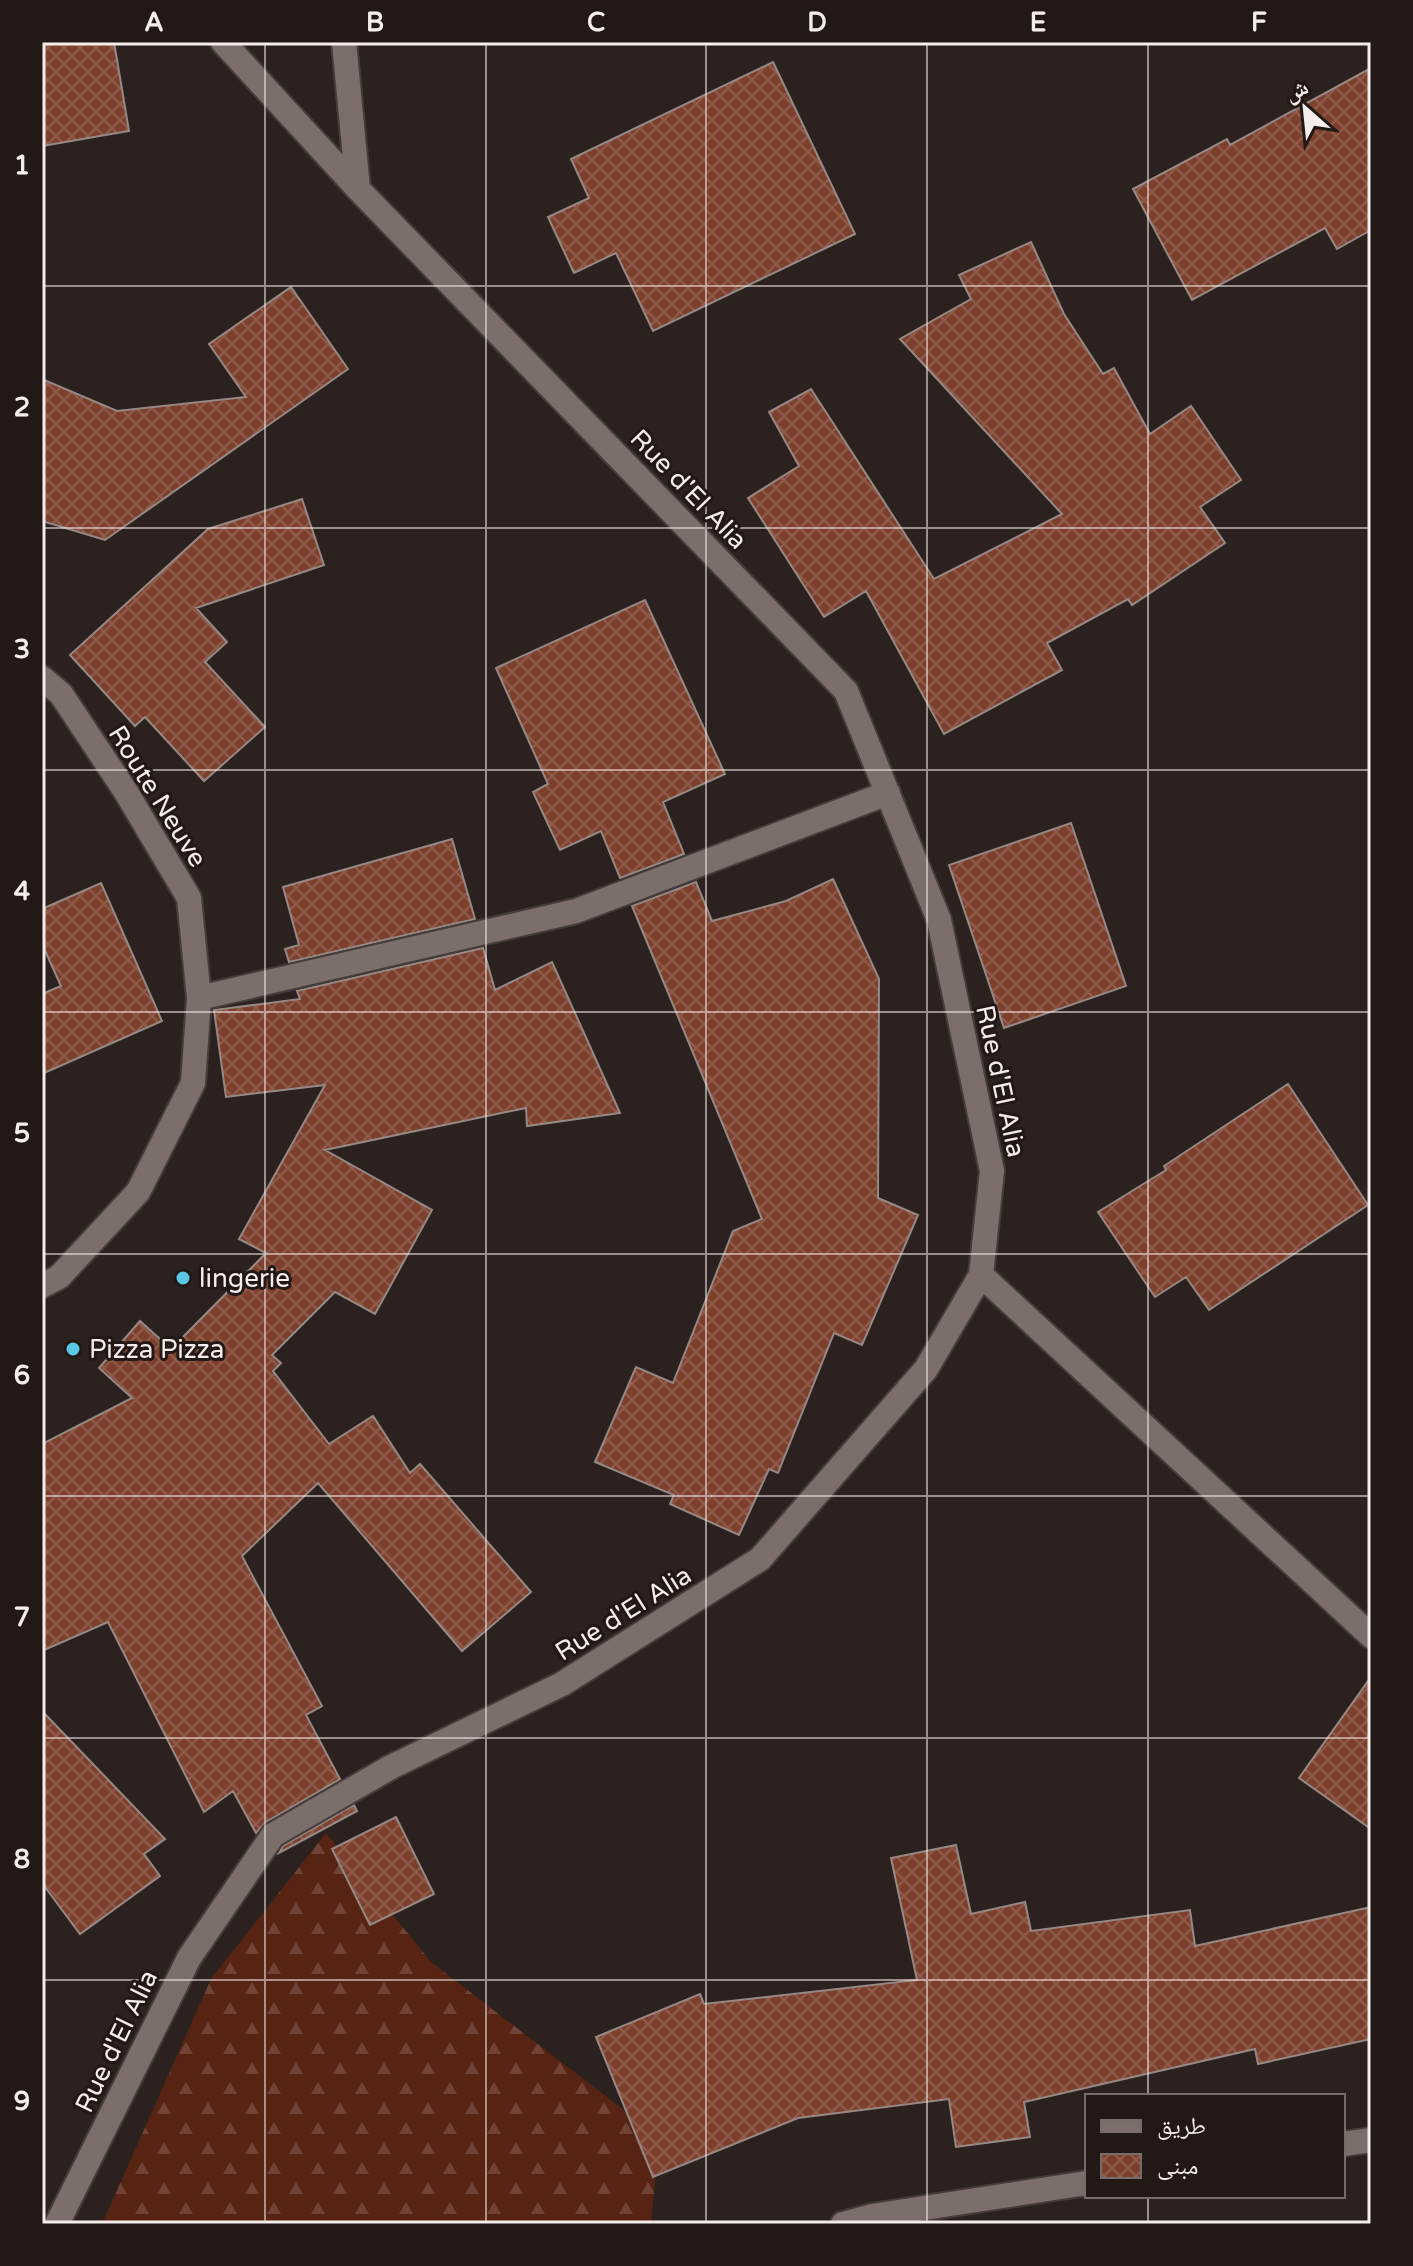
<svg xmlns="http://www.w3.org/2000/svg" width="1413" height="2266" viewBox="0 0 1413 2266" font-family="'Varela Round','Noto Naskh Arabic',sans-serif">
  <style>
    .forest { fill: url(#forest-firs) }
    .building { fill: url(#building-cross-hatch); stroke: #968985; stroke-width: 2 }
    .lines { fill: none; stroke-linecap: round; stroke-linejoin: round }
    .street-casing { stroke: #463c3a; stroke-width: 28 }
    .secondary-casing { stroke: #463c3a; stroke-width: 28 }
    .street { stroke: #7c6f6b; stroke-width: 24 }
    .secondary { stroke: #7c6f6b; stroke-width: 24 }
    .grid { fill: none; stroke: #f5edeb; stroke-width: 2; stroke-opacity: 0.55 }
    .poi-dot { fill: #59c8e5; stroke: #221815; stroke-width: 3 }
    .labels { text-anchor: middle; stroke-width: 6; stroke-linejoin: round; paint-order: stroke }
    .street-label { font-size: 26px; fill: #f5edeb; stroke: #221815 }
    .poi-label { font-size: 26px; fill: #f5edeb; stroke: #221815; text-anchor: start }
    .neatline { fill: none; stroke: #f5edeb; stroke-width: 3 }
    .grid-label { font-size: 26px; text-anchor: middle; font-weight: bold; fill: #f5edeb }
  </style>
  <defs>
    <pattern id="forest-firs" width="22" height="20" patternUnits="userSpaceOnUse" patternTransform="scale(2)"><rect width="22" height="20" fill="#572313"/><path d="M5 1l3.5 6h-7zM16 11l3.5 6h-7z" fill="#704336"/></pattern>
    <pattern id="building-cross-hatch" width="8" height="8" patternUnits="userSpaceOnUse" patternTransform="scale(2)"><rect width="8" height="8" fill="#7d402d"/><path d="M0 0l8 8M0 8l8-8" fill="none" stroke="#905c4c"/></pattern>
  </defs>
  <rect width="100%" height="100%" fill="#2b211e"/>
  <path class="forest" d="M 326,1833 L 431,1962 L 659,2137 L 651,2224 L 102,2224 L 211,1979 Z"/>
  <path class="building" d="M 42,42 L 114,42 L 129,131 L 42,146 Z
    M 773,62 L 855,234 L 653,331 L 616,253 L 574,273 L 548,217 L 589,198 L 571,159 Z
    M 1371,68 L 1371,230 L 1337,249 L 1325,228 L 1192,300 L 1133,189 L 1227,139 L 1230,145 Z
    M 1031,242 L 1064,314 L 1103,374 L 1114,368 L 1150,434 L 1191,406 L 1241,480 L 1200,507 L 1225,543 L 1132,605 L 1128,599 L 1047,643 L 1062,670 L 944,734 L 866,591 L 824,617 L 748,498 L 799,466 L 769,412 L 811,389 L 934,579 L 1062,514 L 900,339 L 971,299 L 959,275 Z
    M 291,287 L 348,369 L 105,540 L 42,521 L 42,379 L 117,411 L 246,397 L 209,344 Z
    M 302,499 L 324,565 L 196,608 L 227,642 L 205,662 L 265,727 L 204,781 L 145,717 L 135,726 L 70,655 L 208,529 Z
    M 645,600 L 725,774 L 663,802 L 684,854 L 620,878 L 601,831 L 560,850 L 533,792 L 548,784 L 496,668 Z
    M 1071,823 L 1126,986 L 1004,1028 L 949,865 Z
    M 452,839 L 475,919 L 289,962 L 285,949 L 299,945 L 283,887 Z
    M 833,879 L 879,979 L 878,1198 L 918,1215 L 862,1345 L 834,1333 L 778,1473 L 769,1469 L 739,1535 L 670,1504 L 674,1495 L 595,1462 L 636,1367 L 673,1383 L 733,1231 L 762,1219 L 632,906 L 696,882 L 712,921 L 786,901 Z
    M 101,883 L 162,1021 L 42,1074 L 42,994 L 61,986 L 42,944 L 42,909 Z
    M 483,948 L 495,990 L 552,962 L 620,1113 L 527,1126 L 526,1108 L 325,1150 L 432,1210 L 375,1314 L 335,1292 L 272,1355 L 281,1363 L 273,1371 L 329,1444 L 373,1416 L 410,1473 L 420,1464 L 531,1592 L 462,1651 L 318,1483 L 242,1556 L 322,1706 L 306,1715 L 340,1779 L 266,1822 L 256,1833 L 233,1791 L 204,1812 L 108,1622 L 42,1651 L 42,1444 L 132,1398 L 99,1368 L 140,1321 L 171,1349 L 266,1253 L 239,1239 L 325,1085 L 226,1097 L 214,1010 L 300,999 L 297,991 Z
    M 1288,1084 L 1368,1205 L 1209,1310 L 1186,1277 L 1155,1297 L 1098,1212 L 1166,1170 L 1164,1166 Z
    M 1371,1677 L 1371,1829 L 1299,1778 Z
    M 42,1711 L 165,1839 L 144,1854 L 160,1876 L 80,1934 L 42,1883 Z
    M 354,1805 L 357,1811 L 279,1853 L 283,1846 Z
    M 396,1817 L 434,1894 L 370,1925 L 332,1849 Z
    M 956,1845 L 971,1914 L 1025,1902 L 1031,1931 L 1190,1910 L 1195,1946 L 1371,1907 L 1371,2039 L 1258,2064 L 1255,2049 L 1024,2102 L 1030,2137 L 956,2147 L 949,2099 L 798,2118 L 653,2177 L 596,2037 L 700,1994 L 704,2004 L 917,1980 L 891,1858 Z"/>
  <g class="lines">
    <defs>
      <path id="street" d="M 344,42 L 358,189
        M 199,998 L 576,911 L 888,793
        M 981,1275 L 1371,1636
        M 57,2224 L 189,1958 L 273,1835 L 391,1767 L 562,1684 L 760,1559 L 926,1369 L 981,1275 L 992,1171 L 939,920 L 846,691 L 358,189 L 223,42"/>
      <path id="secondary" d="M 42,678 L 61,694 L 126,792 L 189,898 L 199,998 L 193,1083 L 138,1192 L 59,1277 L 42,1286
        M 1343,2144 L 1371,2140
        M 843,2224 L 872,2216 L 1087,2183"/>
    </defs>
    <use href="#street" class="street-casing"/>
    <use href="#secondary" class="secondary-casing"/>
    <use href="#street" class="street"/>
    <use href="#secondary" class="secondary"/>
  </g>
  <path class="grid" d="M 265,42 L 265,2224M 486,42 L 486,2224M 706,42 L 706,2224M 927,42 L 927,2224M 1148,42 L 1148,2096M 42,286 L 1371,286M 42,528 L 1371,528M 42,770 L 1371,770M 42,1012 L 1371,1012M 42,1254 L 1371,1254M 42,1496 L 1371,1496M 42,1738 L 1371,1738M 42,1980 L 1371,1980M 1148,2196 L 1148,2224"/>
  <g class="poi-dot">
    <circle cx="183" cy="1278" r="8"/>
    <circle cx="73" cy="1349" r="8"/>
  </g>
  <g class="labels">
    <g class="street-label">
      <text transform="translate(689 489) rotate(46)" y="9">Rue d'El Alia</text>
      <text transform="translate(158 796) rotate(58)" y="9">Route Neuve</text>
      <text transform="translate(1001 1081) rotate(78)" y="9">Rue d'El Alia</text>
      <text transform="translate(623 1613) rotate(-32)" y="9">Rue d'El Alia</text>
      <text transform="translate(116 2041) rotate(-64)" y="9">Rue d'El Alia</text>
    </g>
    <g class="poi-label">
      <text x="199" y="1287">lingerie</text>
      <text x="89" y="1358">Pizza Pizza</text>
    </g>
  </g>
  <rect width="1413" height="2266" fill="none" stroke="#221815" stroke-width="88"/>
  <rect x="1085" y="2094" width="260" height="104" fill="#221815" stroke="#766d6b" stroke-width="2"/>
  <rect x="1101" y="2120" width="40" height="12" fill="#7c6f6b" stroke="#766d6b" stroke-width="2"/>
  <text x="1157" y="2134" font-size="24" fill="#f5edeb">طريق</text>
  <rect x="1101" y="2154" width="40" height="24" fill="url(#building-cross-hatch)" stroke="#766d6b" stroke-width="2"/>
  <text x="1157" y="2174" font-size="24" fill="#f5edeb">مبنى</text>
  <g transform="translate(1305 108) rotate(333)" stroke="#221815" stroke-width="6" paint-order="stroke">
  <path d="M0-6L14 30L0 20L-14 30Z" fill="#f5edeb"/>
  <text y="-12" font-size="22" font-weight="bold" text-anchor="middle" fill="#f5edeb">ش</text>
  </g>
  <rect x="44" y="44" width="1325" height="2178" class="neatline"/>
  <g class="grid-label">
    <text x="154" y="31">A</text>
    <text x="375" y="31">B</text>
    <text x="596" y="31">C</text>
    <text x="817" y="31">D</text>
    <text x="1038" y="31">E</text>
    <text x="1259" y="31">F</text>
    <text x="22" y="174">1</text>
    <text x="22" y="416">2</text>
    <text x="22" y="658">3</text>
    <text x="22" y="900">4</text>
    <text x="22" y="1142">5</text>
    <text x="22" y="1384">6</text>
    <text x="22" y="1626">7</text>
    <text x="22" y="1868">8</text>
    <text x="22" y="2110">9</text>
  </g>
</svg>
